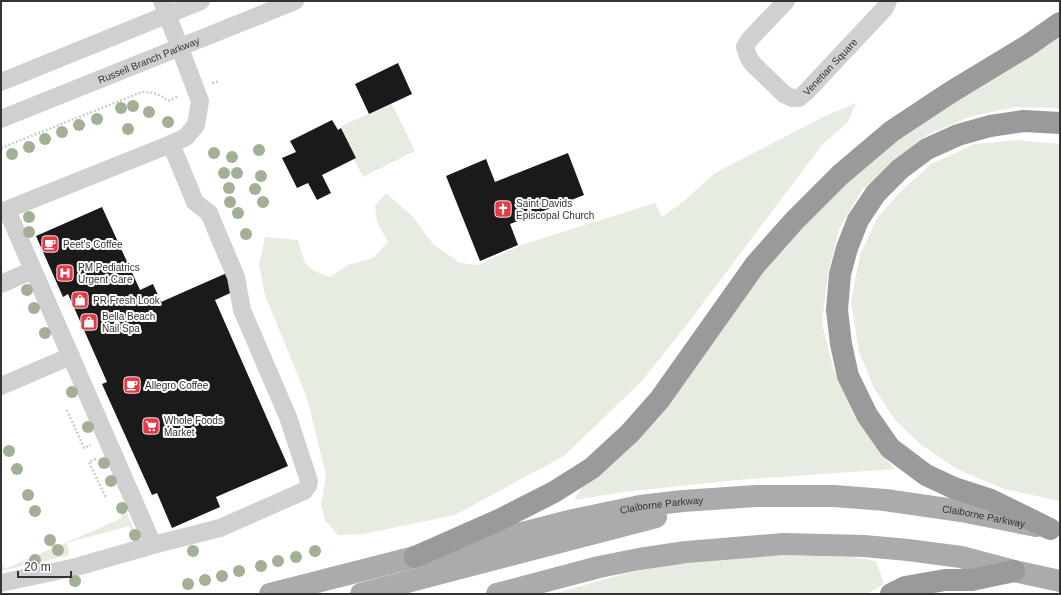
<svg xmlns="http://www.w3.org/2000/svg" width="1061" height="595" viewBox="0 0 1061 595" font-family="Arial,sans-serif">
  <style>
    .green { fill: #e6ecdf }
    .building { fill: #1a1a1a }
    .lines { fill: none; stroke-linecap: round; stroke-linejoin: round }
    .path { stroke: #cdcdcd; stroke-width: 2.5; stroke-dasharray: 2 2; stroke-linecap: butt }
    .minor { stroke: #d0d0d0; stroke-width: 18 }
    .major { stroke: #ababab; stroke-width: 22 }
    .highway { stroke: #9a9a9a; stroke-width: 22 }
    .tree { fill: #a2b095 }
    .labels { text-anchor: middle; stroke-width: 4; stroke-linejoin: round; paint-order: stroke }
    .street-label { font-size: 10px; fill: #333; stroke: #fff }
    .poi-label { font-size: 10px; fill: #333; stroke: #fff; text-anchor: start }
  </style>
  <rect width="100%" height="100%" fill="#fff"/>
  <path class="green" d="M 1060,36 L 1060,109 L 1054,108 L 1016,107 L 972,116 L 927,135 L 892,161 L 862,190 L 839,229 L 828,273 L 822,323 L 833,368 L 854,415 L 883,456 L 895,469 L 737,480 L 624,492 L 574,500 L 586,481 L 764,270 L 812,217 L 859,172 L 918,122 Z
    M 856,103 L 848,122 L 822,145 L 685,327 L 642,381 L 564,456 L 455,515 L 363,534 L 338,535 L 325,520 L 321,506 L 326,475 L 307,398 L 265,295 L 259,265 L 265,237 L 298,240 C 305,265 304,268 330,277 L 348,265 L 373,258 L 388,242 L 377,222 L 375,206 L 386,193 L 413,217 L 433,244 L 460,263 L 478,265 L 524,244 L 655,203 L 662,217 L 684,201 L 715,173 L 823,117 Z
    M 392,104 L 415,151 L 363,177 L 354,159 L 356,158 L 341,126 Z
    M 1016,140 L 1060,144 L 1060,501 L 1004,489 L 957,469 L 920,444 L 895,420 L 874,388 L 859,352 L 851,302 L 860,255 L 877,218 L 901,191 L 931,164 L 975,144 Z
    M 120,504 L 123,505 L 137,536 L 136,539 L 133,537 L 129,526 L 67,543 L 69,553 L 67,556 L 1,571 L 1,561 L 5,569 L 51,549 L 46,537 L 48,535 L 51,536 L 56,547 L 122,518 L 118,508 Z
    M 808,555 L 850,557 L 876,561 L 884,584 L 867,594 L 553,594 C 586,585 619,574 653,568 C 704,559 756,556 808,555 Z"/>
  <path class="building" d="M 398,63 L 412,94 L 369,114 L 355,84 Z
    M 332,120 L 338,130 L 341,128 L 356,158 L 322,175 L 331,193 L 317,200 L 308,183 L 297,188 L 282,158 L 296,152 L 290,141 Z
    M 568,153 L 584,195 L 510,224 L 518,245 L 480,261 L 446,176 L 486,159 L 495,182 Z
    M 102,207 L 140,290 L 153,284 L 161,302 L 229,272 L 237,290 L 215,300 L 288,466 L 216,497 L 220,507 L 172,528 L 157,493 L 152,495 L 102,384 L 107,382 L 68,294 L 63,297 L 36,236 Z"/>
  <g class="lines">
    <path class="path" d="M 212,83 L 219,81
      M 1,148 L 142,92 C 153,92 160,94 168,101 L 179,96
      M 67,410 L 84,448 L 91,445
      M 96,459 L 89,462 L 106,498"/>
    <g class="minor">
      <path d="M 162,1 L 200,101 L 196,125 L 186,137 L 171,144"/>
      <path id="s1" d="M 786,1 L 749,40 L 745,47 L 748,56 L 752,63 L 784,94 L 792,98 L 799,98 L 806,92 L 885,8 L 888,1"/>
      <path d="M 1,82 L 201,1"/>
      <path id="s2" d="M 1,119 L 295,1"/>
      <path d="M 7,210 L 153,545"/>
      <path d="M 1,212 L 171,144 L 195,202 L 209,213 L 236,277 L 242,310 L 288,417 L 309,481 L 308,486 L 304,491 L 220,528 L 153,545 L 76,567 L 1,583"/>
      <path d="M 1,284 L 33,270"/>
      <path d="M 1,386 L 71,356"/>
    </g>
    <g class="major">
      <path id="s3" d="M 270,594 L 415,557 L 499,539 L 573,520 L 640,506 L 683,501 L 756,496 L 834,496 L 885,500 L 961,511 L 1036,526"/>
      <path d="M 361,594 L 656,517"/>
      <path d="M 497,594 L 599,567 L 639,559 L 686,552 L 784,544 L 864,546 L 908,550 L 961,557 L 1014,571 L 1060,581"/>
    </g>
    <path class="highway" d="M 1050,529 L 991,500 L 954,488 L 926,475 L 890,448 L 867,415 L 848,376 L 841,344 L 837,310 L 840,274 L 847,248 L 858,220 L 876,193 L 900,169 L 927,149 L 958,135 L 990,126 L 1024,121 L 1060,123
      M 415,557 L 501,519 L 554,492 L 592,468 L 630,433 L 660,399 L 755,265 L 795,220 L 840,175 L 892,131 L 951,92 L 1027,46 L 1060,23
      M 891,594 L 905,587 L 945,580 L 972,580 L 1014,571"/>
  </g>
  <g class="tree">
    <circle cx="133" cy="106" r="6"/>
    <circle cx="121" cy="108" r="6"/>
    <circle cx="149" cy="112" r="6"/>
    <circle cx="97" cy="119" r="6"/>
    <circle cx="168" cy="122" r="6"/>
    <circle cx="79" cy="125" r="6"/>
    <circle cx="128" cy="129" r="6"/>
    <circle cx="62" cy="132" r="6"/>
    <circle cx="45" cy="139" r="6"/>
    <circle cx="29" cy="147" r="6"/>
    <circle cx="259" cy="150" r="6"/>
    <circle cx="214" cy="153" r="6"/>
    <circle cx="12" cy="154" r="6"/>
    <circle cx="232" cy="157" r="6"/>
    <circle cx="224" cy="173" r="6"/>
    <circle cx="237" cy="173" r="6"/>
    <circle cx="261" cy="176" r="6"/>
    <circle cx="229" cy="188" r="6"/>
    <circle cx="255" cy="189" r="6"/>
    <circle cx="230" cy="202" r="6"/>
    <circle cx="263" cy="202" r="6"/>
    <circle cx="238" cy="213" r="6"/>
    <circle cx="29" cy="217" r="6"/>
    <circle cx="29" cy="232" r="6"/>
    <circle cx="246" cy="234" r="6"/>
    <circle cx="27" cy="290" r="6"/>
    <circle cx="34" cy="308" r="6"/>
    <circle cx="45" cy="333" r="6"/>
    <circle cx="72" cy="392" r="6"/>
    <circle cx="88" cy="427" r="6"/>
    <circle cx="9" cy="451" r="6"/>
    <circle cx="104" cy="463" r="6"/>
    <circle cx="17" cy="469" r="6"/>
    <circle cx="111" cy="481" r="6"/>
    <circle cx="28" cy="495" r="6"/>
    <circle cx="122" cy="508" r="6"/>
    <circle cx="35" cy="511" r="6"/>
    <circle cx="135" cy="535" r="6"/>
    <circle cx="50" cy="540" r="6"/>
    <circle cx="58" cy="550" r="6"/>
    <circle cx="193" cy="551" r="6"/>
    <circle cx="315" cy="551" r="6"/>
    <circle cx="296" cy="557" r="6"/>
    <circle cx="35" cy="560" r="6"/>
    <circle cx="278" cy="561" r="6"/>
    <circle cx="261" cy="566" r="6"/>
    <circle cx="239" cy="571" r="6"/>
    <circle cx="222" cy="576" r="6"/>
    <circle cx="205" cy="580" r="6"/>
    <circle cx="75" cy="581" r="6"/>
    <circle cx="188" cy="584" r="6"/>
  </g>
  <defs>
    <symbol id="church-square" viewBox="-11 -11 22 22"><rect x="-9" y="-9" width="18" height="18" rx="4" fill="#e63946" stroke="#fff"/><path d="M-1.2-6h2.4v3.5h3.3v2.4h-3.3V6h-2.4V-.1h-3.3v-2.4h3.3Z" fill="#fff"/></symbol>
    <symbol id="cafe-square" viewBox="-11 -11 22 22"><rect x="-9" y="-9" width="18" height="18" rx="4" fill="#e63946" stroke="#fff"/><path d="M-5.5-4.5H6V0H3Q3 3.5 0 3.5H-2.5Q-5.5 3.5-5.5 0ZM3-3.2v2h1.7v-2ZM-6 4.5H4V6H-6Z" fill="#fff"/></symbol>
    <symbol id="hospital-square" viewBox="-11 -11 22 22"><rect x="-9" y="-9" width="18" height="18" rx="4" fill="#e63946" stroke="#fff"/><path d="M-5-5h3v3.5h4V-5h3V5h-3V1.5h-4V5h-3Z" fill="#fff"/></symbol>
    <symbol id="shop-square" viewBox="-11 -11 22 22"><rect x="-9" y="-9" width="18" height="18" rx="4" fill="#e63946" stroke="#fff"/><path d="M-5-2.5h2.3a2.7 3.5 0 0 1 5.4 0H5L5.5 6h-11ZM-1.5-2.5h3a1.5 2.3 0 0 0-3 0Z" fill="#fff"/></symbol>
    <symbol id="supermarket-square" viewBox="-11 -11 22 22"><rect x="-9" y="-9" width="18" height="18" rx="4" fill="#e63946" stroke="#fff"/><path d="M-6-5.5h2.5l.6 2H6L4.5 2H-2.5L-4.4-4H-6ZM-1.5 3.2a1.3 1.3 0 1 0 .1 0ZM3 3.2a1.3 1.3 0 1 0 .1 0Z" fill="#fff"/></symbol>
  </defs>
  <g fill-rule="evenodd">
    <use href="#church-square" x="493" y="199" width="20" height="20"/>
    <use href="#cafe-square" x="40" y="234" width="20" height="20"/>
    <use href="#hospital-square" x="55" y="263" width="20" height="20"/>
    <use href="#shop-square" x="70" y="290" width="20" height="20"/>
    <use href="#shop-square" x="79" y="312" width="20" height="20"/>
    <use href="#cafe-square" x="122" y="375" width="20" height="20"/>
    <use href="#supermarket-square" x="141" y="416" width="20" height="20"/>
  </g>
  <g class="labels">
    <g class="street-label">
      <text dy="4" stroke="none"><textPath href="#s2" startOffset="159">Russell Branch Parkway</textPath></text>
      <text dy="4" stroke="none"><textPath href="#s1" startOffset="184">Venetian Square</textPath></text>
      <text dy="4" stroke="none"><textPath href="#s3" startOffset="402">Claiborne Parkway</textPath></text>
      <text dy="4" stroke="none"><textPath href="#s3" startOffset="726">Claiborne Parkway</textPath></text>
    </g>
    <g class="poi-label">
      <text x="516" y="207">Saint Davids<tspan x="516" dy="12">Episcopal Church</tspan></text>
      <text x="63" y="248">Peet's Coffee</text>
      <text x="78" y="271">PM Pediatrics<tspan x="78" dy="12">Urgent Care</tspan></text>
      <text x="93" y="304">PR Fresh Look</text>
      <text x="102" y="320">Bella Beach<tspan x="102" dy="12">Nail Spa</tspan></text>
      <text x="145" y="389">Allegro Coffee</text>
      <text x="164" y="424">Whole Foods<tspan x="164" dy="12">Market</tspan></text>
    </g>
  </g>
  <rect width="1061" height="595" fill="none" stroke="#333333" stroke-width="4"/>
  <path d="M18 571v6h53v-6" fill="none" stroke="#333333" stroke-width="2"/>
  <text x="24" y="571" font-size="12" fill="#333333" stroke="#ffffff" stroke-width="3" paint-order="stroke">20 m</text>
</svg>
